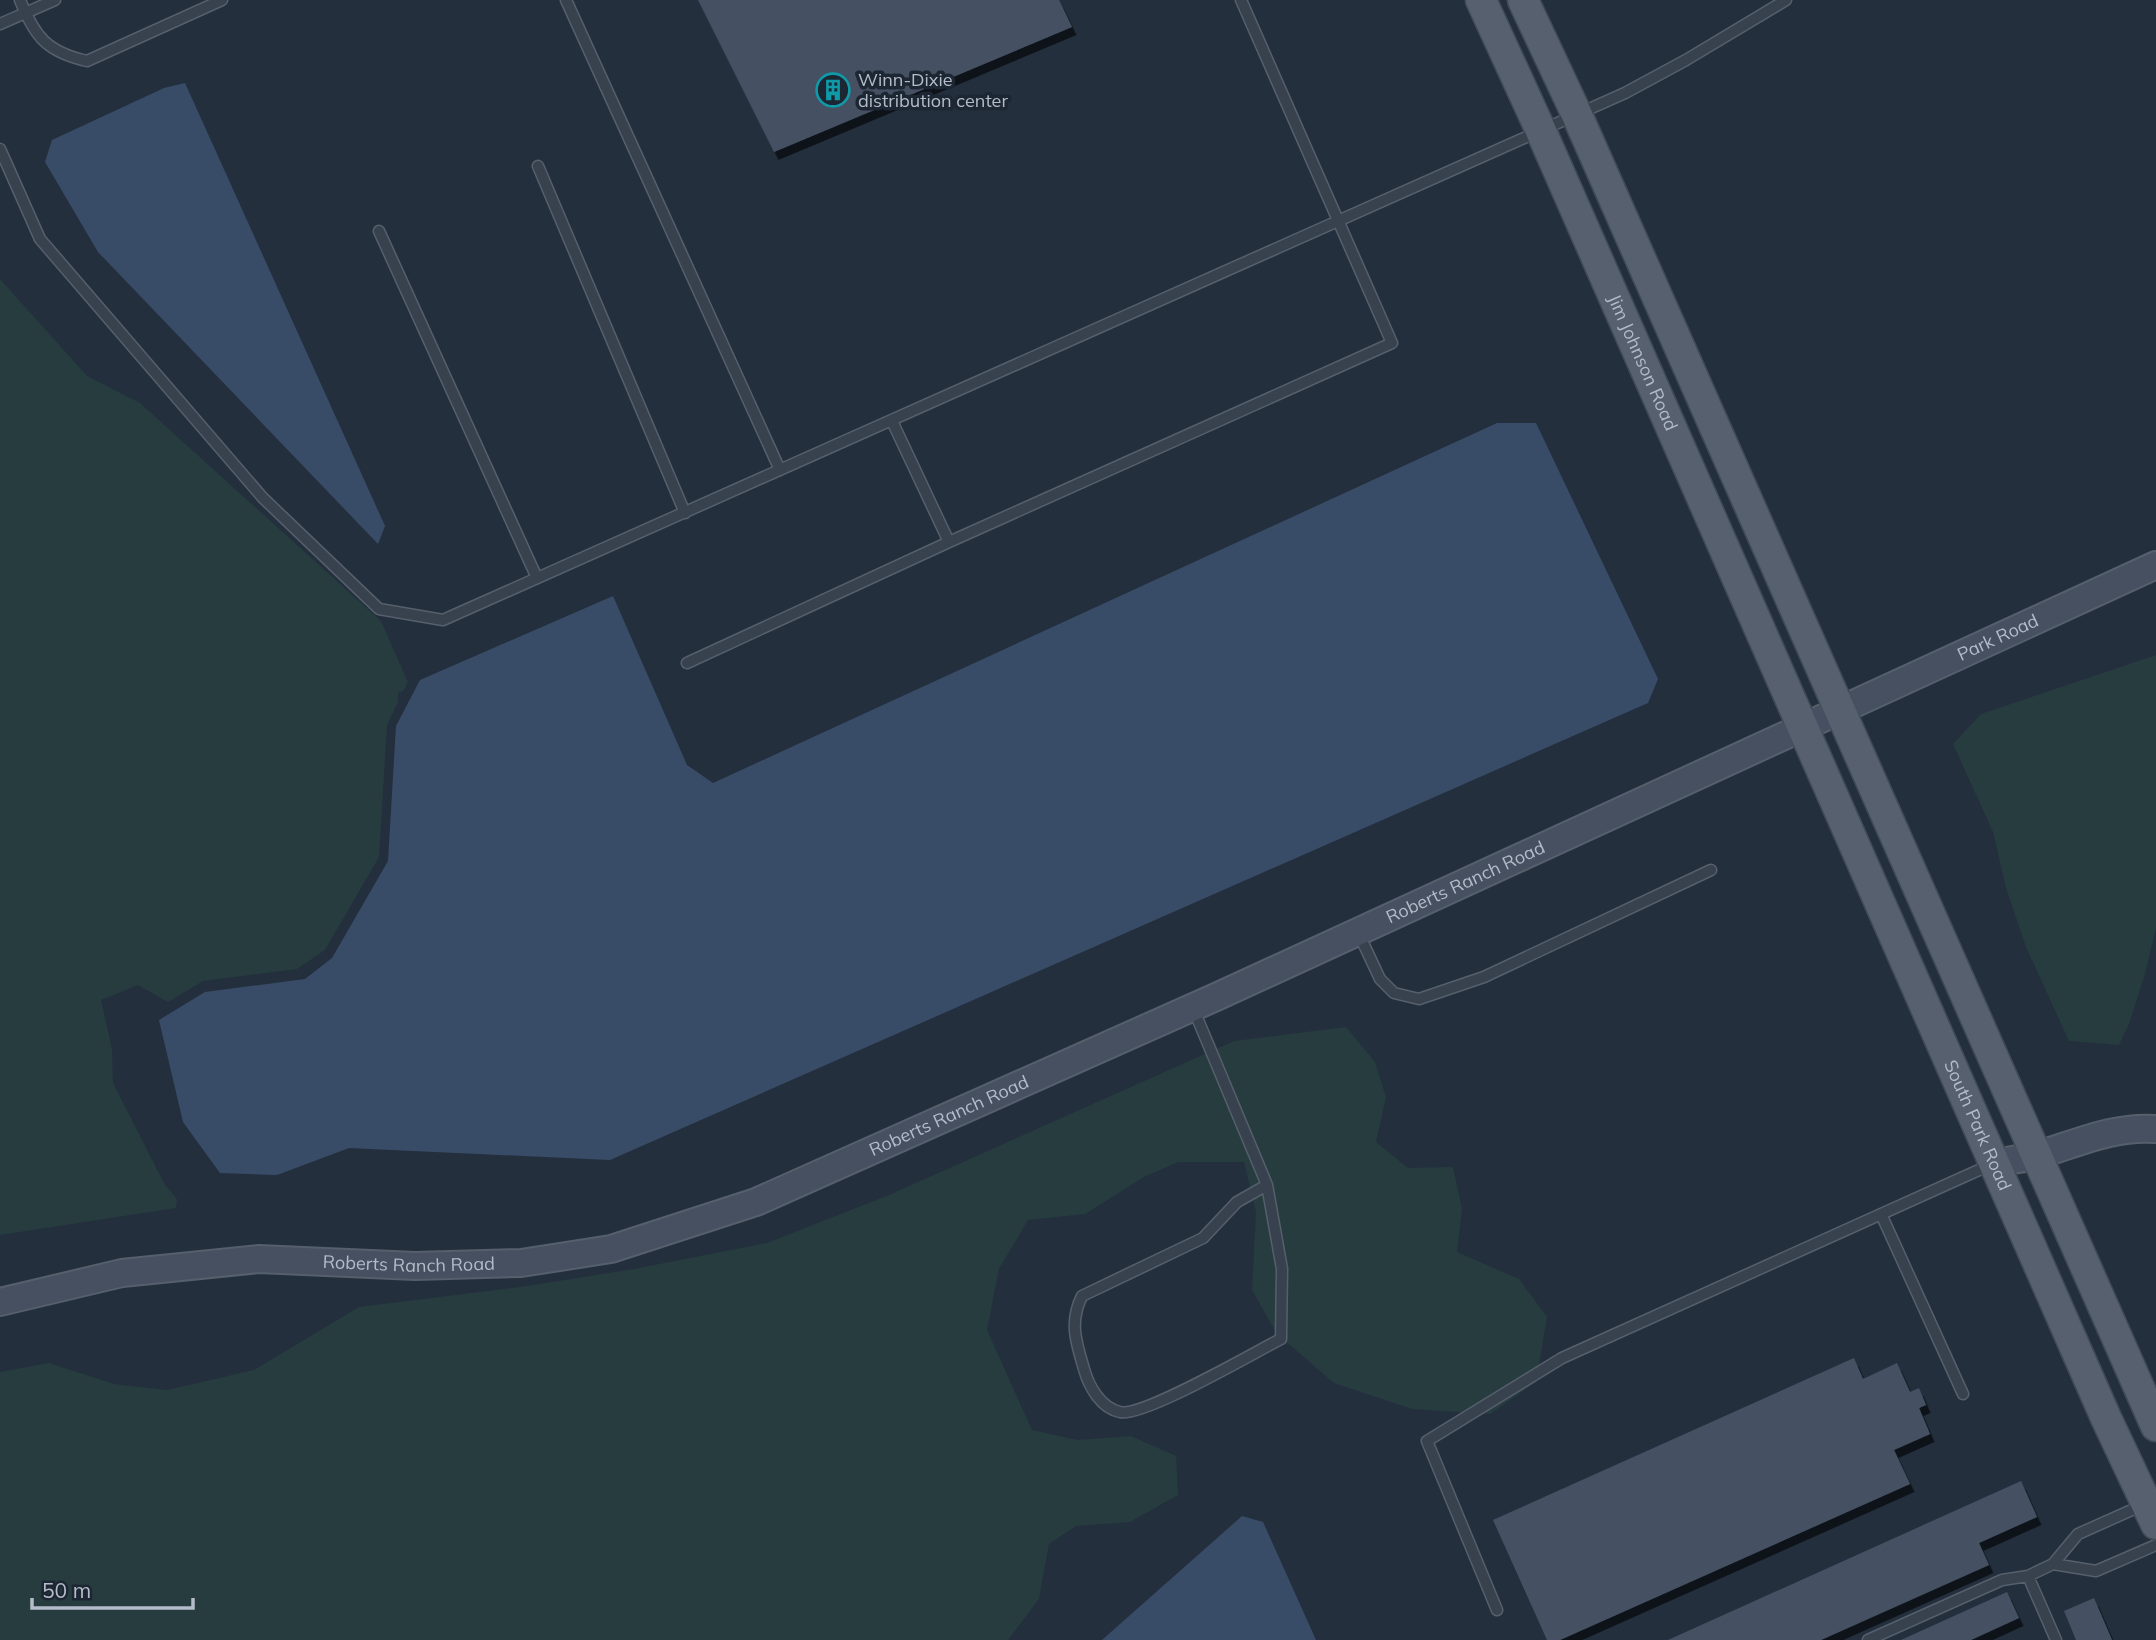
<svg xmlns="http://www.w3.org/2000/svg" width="2156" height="1640" viewBox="0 0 2156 1640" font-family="Mulish,sans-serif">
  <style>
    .green { fill: #263c3f }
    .water { fill: #394c67 }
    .building { fill: #455162; filter: url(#shadow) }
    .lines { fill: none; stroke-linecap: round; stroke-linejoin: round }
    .lane-casing { stroke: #565f6c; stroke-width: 13 }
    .secondary-casing { stroke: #565f6c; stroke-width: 30 }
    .primary-casing { stroke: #414a57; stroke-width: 33 }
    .lane { stroke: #38414e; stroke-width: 10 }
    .secondary { stroke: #465061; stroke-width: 26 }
    .primary { stroke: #56606e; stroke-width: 30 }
    .labels { text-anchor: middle; stroke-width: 7; stroke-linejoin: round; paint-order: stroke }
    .poi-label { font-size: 18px; fill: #b4bcc9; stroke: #1d2633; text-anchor: start }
    .street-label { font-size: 18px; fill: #b4bcc9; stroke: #1d2633 }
  </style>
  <defs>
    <filter id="shadow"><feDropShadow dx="4.5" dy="8" stdDeviation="0" flood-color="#0009"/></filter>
  </defs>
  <rect width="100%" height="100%" fill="#242f3e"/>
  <path class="green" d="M 0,279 L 87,376 L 140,403 L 381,621 L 408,682 L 403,691 L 398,693 L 398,702 L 387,725 L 379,857 L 325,950 L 297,969 L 203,981 L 168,1002 L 138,985 L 101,1000 L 112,1049 L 113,1083 L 165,1185 L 177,1199 L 176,1208 L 0,1235 Z
    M 2156,655 L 2156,928 L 2145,974 L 2129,1024 L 2119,1045 L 2069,1041 L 2026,947 L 2006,888 L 1993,832 L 1953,744 L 1981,714 Z
    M 1346,1027 L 1375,1062 L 1386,1097 L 1376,1142 L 1408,1168 L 1453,1167 L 1462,1209 L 1457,1252 L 1519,1279 L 1547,1317 L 1536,1382 L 1490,1414 L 1412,1409 L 1334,1383 L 1277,1334 L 1252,1290 L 1256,1212 L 1244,1162 L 1178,1162 L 1144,1177 L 1085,1214 L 1028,1220 L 999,1269 L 987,1330 L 1032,1430 L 1077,1440 L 1131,1436 L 1176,1456 L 1178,1495 L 1130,1522 L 1076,1526 L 1049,1544 L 1039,1599 L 1008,1640 L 0,1640 L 0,1372 L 49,1363 L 114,1384 L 167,1390 L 254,1370 L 359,1307 L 520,1287 L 634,1269 L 767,1243 L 889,1195 L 1234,1041 Z"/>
  <path class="water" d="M 185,83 L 385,526 L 378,544 L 98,252 L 45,162 L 52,140 L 164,88 Z
    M 1497,423 L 1536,423 L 1658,679 L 1648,703 L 610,1160 L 349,1148 L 277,1175 L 220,1173 L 183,1122 L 159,1020 L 205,992 L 305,979 L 332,958 L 388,861 L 396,726 L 420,680 L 613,596 L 687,765 L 713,783 Z
    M 1242,1516 L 1263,1522 L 1316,1640 L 1102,1640 Z"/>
  <path class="building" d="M 698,0 L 1059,0 L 1072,27 L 774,152 Z
    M 1854,1358 L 1863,1379 L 1897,1363 L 1910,1392 L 1919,1388 L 1926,1405 L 1919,1408 L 1930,1434 L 1894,1450 L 1910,1484 L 1560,1640 L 1547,1640 L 1493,1520 Z
    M 2021,1481 L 2037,1517 L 1979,1543 L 1989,1565 L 1821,1640 L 1668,1640 Z
    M 2007,1592 L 2019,1618 L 1971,1640 L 1901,1640 Z
    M 2094,1598 L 2112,1640 L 2076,1640 L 2064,1611 Z"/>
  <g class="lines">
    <defs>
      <path id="lane" d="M 20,0 C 35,37 47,52 87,61 L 222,0
        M 566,0 L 780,470
        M 0,24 L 55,0
        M 0,149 L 40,239 L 263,498 L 379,609 L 443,620 L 1625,93 L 1686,60 L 1786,0
        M 538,166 L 685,513
        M 379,231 L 537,578
        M 892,421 L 949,542 L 1392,343 L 1241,0
        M 687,663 L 949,542
        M 1358,932 L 1380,979 L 1394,993 L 1419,999 L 1484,977 L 1711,870
        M 1193,1008 L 1267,1185 L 1237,1202 L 1203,1238 L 1082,1296 C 1069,1322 1076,1342 1084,1369 C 1089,1387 1101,1408 1120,1412 C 1142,1418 1255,1352 1281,1339 L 1282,1269 L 1267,1185
        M 1881,1214 L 1963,1394
        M 2053,1564 L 2096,1571 L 2156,1545
        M 2028,1576 L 2056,1640
        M 1497,1610 L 1427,1441 L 1562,1358 L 1990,1165
        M 1868,1640 L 2002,1580 L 2028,1576 L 2053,1564 L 2078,1534 L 2143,1505"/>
      <g id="secondary">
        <path d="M 1994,1163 C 2008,1160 2024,1159 2038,1155 C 2078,1143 2113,1126 2156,1129"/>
        <path id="s1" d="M 0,1302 L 122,1273 L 259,1259 L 415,1266 L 521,1263 L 611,1249 L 756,1202 L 1216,997 L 2156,565"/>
      </g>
      <g id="primary">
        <path id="s2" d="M 1481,0 L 1541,131 L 2106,1418 L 2156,1524"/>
        <path d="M 1523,0 L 1577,115 L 2156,1426"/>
      </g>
    </defs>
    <use href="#lane" class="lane-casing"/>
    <use href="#secondary" class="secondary-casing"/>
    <use href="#primary" class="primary-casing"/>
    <use href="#lane" class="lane"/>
    <use href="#secondary" class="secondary"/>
    <use href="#primary" class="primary"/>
  </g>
  <defs>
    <symbol id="building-ring" viewBox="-11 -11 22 22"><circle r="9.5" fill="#1d2633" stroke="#0f9aa8" stroke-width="1.5"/><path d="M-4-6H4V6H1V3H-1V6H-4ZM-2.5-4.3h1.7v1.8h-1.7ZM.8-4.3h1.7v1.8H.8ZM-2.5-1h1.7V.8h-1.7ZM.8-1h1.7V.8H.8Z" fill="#0f9aa8"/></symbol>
  </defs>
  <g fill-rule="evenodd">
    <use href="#building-ring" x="814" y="71" width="38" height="38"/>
  </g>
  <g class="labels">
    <g class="poi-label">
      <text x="858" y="86">Winn-Dixie<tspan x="858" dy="21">distribution center</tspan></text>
    </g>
    <g class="street-label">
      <text dy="6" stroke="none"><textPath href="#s2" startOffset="397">Jim Johnson Road</textPath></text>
      <text dy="6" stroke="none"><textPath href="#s1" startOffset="2133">Park Road</textPath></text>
      <text dy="6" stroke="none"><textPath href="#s1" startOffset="1547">Roberts Ranch Road</textPath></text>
      <text dy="6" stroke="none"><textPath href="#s1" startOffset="980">Roberts Ranch Road</textPath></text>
      <text dy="6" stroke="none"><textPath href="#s2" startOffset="1230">South Park Road</textPath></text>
      <text dy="6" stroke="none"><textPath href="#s1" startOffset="413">Roberts Ranch Road</textPath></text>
    </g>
  </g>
  <path d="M32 1598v10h161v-10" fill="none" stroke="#b4bcc9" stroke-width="3.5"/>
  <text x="42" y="1598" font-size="21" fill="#b4bcc9" stroke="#1d2633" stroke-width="5" paint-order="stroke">50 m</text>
</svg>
